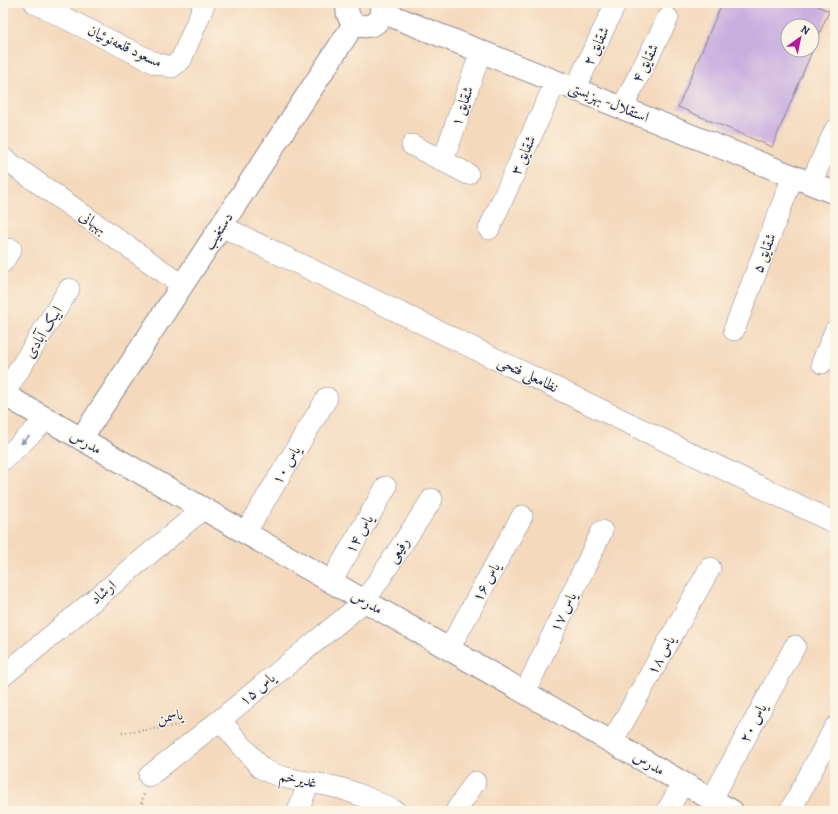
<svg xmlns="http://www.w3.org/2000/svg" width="838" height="814" viewBox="0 0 838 814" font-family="Alegreya,Amiri,serif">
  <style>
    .building { fill: #c9afe0; fill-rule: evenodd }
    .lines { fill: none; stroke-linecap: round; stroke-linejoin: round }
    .minor-casing { stroke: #88848d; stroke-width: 22 }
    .tertiary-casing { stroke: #88848d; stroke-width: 24 }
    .path { stroke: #88848d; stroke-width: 2.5; stroke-dasharray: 1 3; stroke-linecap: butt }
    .minor { stroke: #fff; stroke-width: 21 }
    .tertiary { stroke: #fff; stroke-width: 22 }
    .oneway { fill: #8d97ae }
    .labels { text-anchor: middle; stroke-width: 3; stroke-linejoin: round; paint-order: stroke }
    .street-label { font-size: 15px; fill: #1b2f5e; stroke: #fcf5e5 }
  </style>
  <rect width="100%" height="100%" fill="#fcf5e5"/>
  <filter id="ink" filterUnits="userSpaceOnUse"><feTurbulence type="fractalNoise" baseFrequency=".025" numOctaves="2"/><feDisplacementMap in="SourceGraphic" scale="8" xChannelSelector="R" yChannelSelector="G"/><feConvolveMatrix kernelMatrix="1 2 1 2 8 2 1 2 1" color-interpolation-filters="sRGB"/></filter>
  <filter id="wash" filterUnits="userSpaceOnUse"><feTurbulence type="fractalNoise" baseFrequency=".012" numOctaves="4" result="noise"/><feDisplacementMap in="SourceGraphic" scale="16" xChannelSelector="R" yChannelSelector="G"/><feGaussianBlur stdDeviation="0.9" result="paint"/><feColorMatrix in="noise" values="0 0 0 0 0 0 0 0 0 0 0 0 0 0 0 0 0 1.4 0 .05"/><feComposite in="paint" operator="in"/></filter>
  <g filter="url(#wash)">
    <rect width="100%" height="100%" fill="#f4d9bc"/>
    <g id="blocks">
      <path class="building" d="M 722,3 L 811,3 L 829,11 L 772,147 L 678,107 ZM 788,26 L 812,26 L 812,50 L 788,50 Z"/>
    </g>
  </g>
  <g filter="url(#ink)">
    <use href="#blocks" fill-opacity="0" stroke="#88848d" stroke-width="1"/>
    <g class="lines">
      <defs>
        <path id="minor" d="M 35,3 L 155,63 L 172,67 L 181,60 L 205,3
          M 575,89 L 616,3
          M 622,108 L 668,18
          M 412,145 L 468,174
          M 3,158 L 182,285
          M 443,161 L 481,51
          M 811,183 L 835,130
          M 221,226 L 835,523
          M 489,229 L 556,81
          M 3,262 L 11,249
          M 734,330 L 793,176
          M 822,363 L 835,331
          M 4,394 L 69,289
          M 3,460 L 47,419
          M 245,533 L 327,398
          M 331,582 L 386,487
          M 449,649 L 522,516
          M 3,676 L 203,509
          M 525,692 L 602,531
          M 220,720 L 261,768 C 284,781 310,781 335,787 C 357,792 376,802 395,811
          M 612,742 L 710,568
          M 149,776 L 220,720 L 365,601 L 432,499
          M 712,799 L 795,646
          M 298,811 L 309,782
          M 456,811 L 475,782
          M 667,811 L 683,783
          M 790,811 L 835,727"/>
        <path id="tertiary" d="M 348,3 C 341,35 390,33 381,3
          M 382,12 L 835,193
          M 3,394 L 732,811
          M 81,439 L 354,24"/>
      </defs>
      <use href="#minor" class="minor-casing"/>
      <use href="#tertiary" class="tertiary-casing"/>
      <path class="path" d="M 122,733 L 181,725
        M 140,811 L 144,794"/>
      <use href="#minor" class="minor"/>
      <use href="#tertiary" class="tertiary"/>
    </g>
    <defs><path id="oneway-solid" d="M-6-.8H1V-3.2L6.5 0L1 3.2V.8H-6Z"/></defs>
    <use class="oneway" href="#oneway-solid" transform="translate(25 440) rotate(137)"/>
  </g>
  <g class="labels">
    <g class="street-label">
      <text transform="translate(125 46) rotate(25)" y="5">مسعود قلعه‌نوئیان</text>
      <text transform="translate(596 46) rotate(-64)" y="5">شقایق ۲</text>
      <text transform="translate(645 63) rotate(-63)" y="5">شقایق ۴</text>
      <text transform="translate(609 102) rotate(22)" y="5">استقلال- بهزیستی</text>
      <text transform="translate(462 106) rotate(-71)" y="5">شقایق ۱</text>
      <text transform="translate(523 155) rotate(-66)" y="5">شقایق ۳</text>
      <text transform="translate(93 222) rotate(35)" y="5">بهبهانی</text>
      <text transform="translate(218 231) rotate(-57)" y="5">دستغیب</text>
      <text transform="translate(764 253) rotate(-69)" y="5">شقایق ۵</text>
      <text transform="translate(43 332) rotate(-58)" y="5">ایبک آبادی</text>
      <text transform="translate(528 374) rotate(26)" y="5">نظامعلی فتحی</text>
      <text transform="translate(86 442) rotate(30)" y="5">مدرس</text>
      <text transform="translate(286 465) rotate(-59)" y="5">یاس ۱۰</text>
      <text transform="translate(359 534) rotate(-60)" y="5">یاس ۱۴</text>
      <text transform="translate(398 550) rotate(-56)" y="5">رفیعی</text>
      <text transform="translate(486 582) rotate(-61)" y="5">یاس ۱۶</text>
      <text transform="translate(103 592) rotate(-40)" y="5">ارشاد</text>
      <text transform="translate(367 602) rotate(30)" y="5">مدرس</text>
      <text transform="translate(563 612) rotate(-64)" y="5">یاس ۱۷</text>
      <text transform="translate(661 655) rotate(-61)" y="5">یاس ۱۸</text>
      <text transform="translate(257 689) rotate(-40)" y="5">یاس ۱۵</text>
      <text transform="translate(170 716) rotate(-8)" y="5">یاسمن</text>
      <text transform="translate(753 723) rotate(-62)" y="5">یاس ۲۰</text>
      <text transform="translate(649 763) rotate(30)" y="5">مدرس</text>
      <text transform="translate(298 779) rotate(12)" y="5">غدیرخم</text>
    </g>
  </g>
  <rect width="838" height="814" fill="none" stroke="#fcf5e5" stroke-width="16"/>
  <g transform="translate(800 38) rotate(33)"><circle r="19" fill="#fcf5e5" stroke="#a2a6af"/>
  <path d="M0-3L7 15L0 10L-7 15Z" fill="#b5179e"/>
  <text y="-6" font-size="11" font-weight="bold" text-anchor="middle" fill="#1b2f5e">N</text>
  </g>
</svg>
